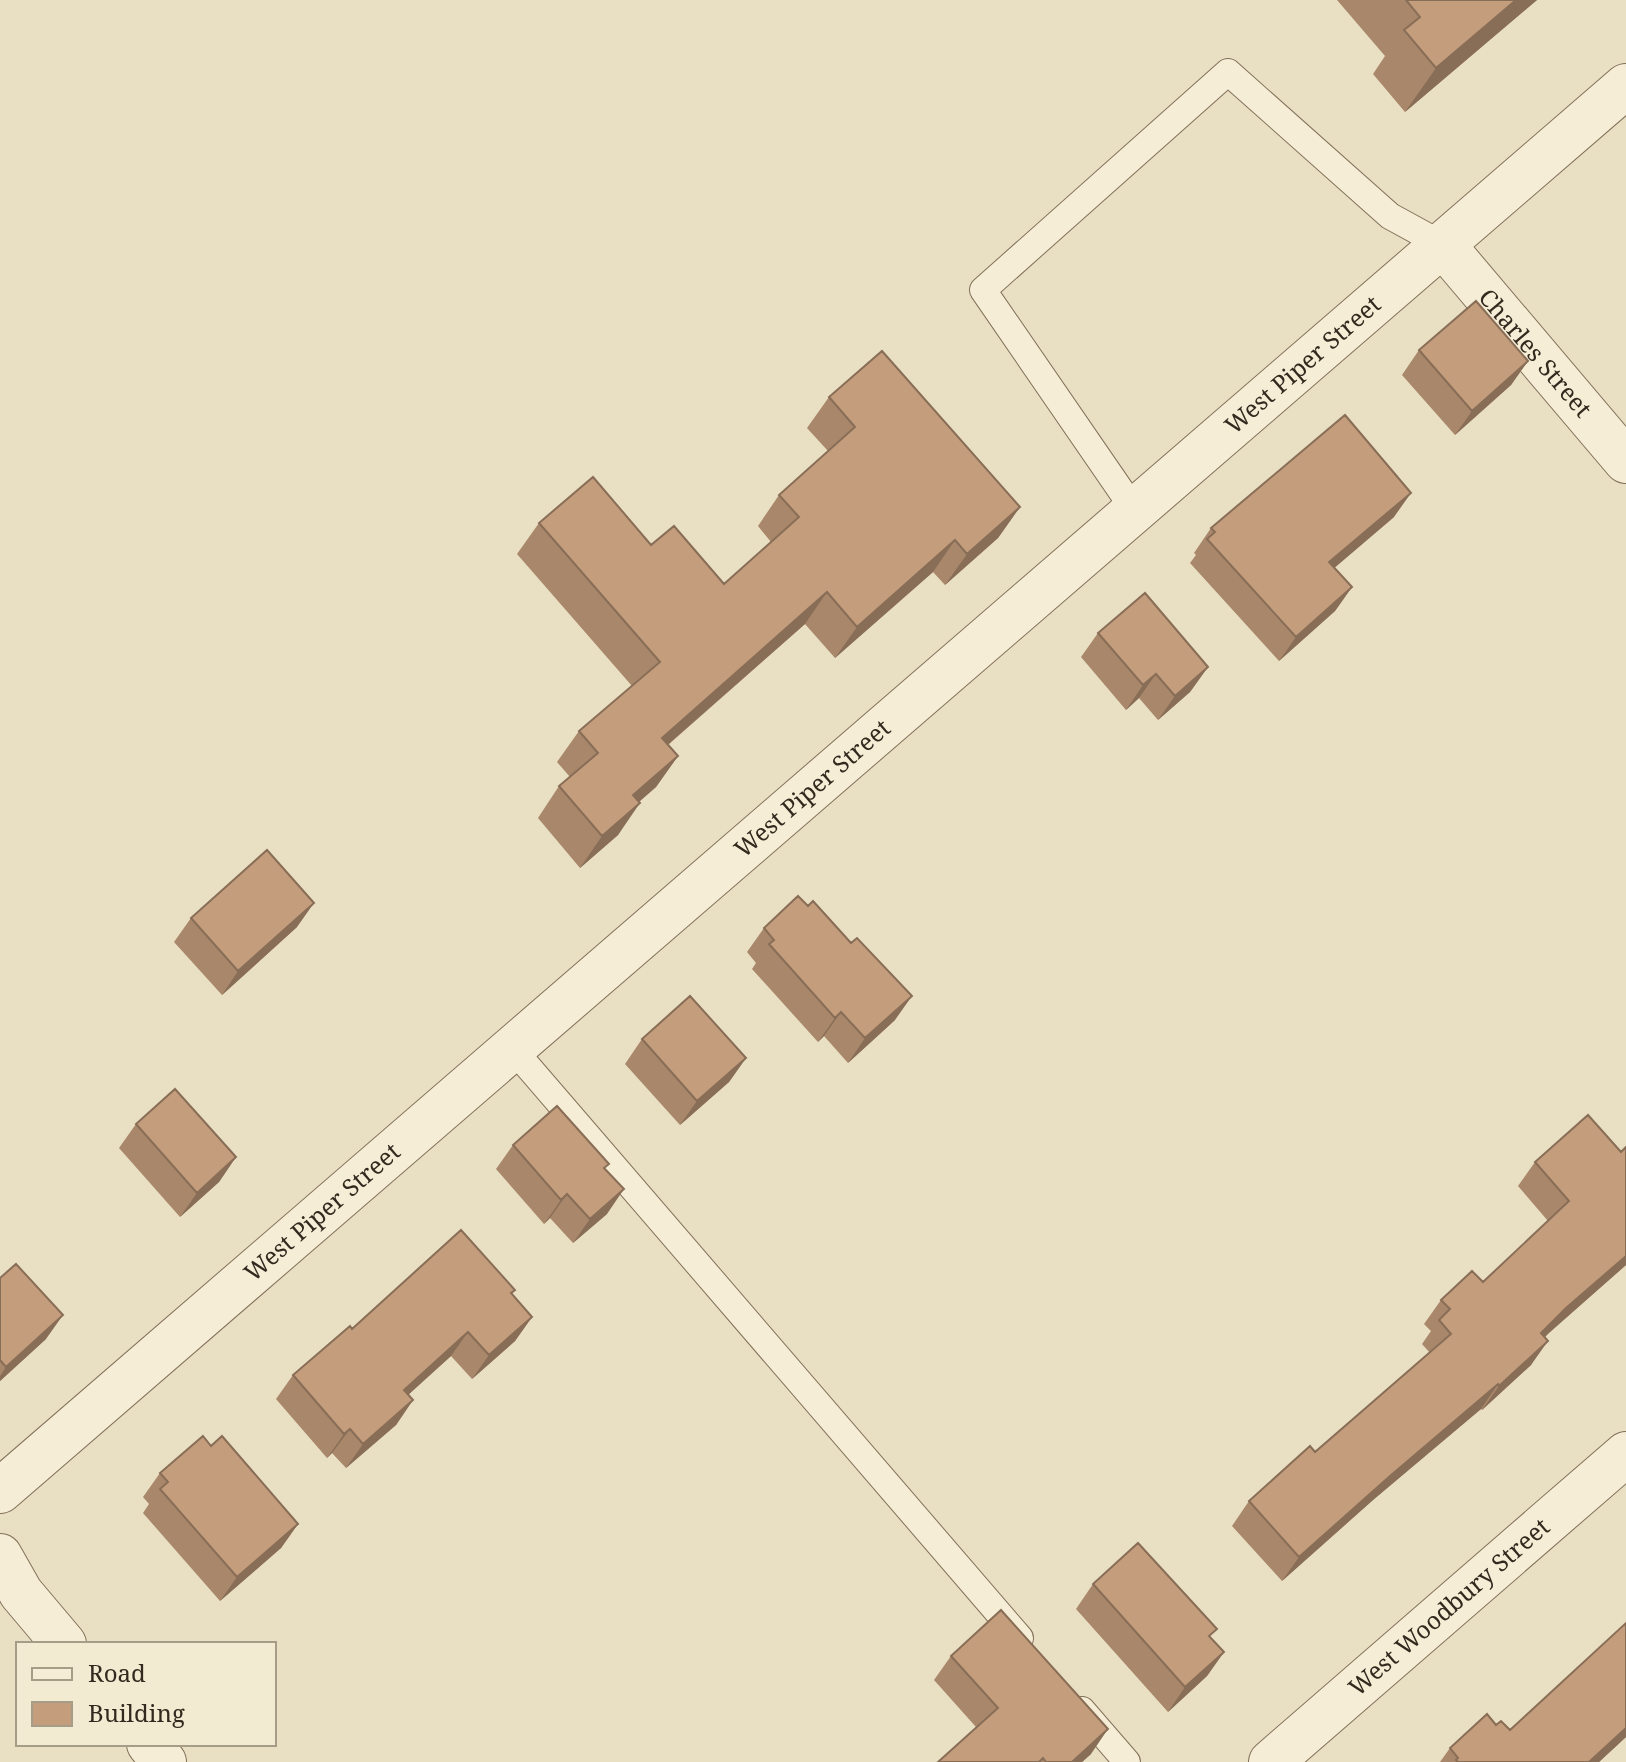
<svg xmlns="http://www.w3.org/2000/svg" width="1626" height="1762" viewBox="0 0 1626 1762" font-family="'Noto Serif',serif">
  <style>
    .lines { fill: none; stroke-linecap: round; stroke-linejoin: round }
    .service-casing { stroke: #82715b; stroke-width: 28 }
    .minor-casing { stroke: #82715b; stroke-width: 46 }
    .service { stroke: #f5edd5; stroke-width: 26 }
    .minor { stroke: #f5edd5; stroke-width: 44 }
    .wall { fill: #a9876b }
    .shaded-wall { fill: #896e57 }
    .building { fill: #c49d7c; stroke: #896e57; stroke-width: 2 }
    .labels { text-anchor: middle; stroke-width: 7; stroke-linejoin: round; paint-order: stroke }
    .street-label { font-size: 24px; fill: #33291e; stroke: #f2ead1 }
  </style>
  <rect width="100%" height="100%" fill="#e9dfc3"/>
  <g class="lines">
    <defs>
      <path id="service" d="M 1135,511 L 983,290 L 1228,72 L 1390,216 L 1443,245
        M 512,1048 L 1020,1638
        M 1082,1710 L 1127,1762"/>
      <g id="minor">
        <path id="s1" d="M 1443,245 L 1626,461"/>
        <path id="s2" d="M 0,1491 L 1626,86"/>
        <path d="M 0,1556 L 21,1593 L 64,1644"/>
        <path d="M 149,1744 L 164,1762"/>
        <path id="s3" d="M 1271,1762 L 1626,1454"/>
      </g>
    </defs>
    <use href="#service" class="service-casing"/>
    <use href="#minor" class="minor-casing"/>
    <use href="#service" class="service"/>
    <use href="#minor" class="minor"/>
  </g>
  <path class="wall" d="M 1337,0 L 1537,0 L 1405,112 L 1373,74 L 1385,56 Z
    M 1419,350 L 1528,361 L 1511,385 L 1455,435 L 1402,375 Z
    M 829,397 L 1020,507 L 998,538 L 945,585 L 933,572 L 835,658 L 805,624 L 668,745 L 678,756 L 656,787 L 639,802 L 618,835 L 580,868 L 538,818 L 559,786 L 570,777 L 557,762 L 579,731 L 632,686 L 517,554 L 539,523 L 651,545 L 724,584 L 771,542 L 758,526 L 779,495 L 828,451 L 807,428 Z
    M 1394,517 L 1334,568 L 1352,587 L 1335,611 L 1279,661 L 1190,563 L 1196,555 L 1194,553 L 1211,528 Z
    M 1098,633 L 1208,667 L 1190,692 L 1158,720 L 1139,698 L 1126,710 L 1081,657 Z
    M 191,918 L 297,927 L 222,995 L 174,942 Z
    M 764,928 L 895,1020 L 848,1063 L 824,1036 L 818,1042 L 752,969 L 756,963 L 747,952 Z
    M 642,1039 L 746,1058 L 729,1082 L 680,1125 L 625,1064 Z
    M 136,1124 L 236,1157 L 219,1182 L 180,1217 L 119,1148 Z
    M 513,1145 L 605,1169 L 607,1214 L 573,1243 L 550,1218 L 544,1224 L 496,1169 Z
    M 1535,1162 L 1626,1265 L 1544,1337 L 1531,1365 L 1482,1410 L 1481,1409 L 1373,1500 L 1282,1581 L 1232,1526 L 1249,1501 L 1315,1452 L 1430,1353 L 1422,1344 L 1431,1331 L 1424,1324 L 1441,1300 L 1483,1282 L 1548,1221 L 1518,1186 Z
    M 0,1278 L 46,1339 L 0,1381 Z
    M 515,1290 L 512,1294 L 532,1317 L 515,1341 L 472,1379 L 451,1356 L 408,1395 L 413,1400 L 396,1425 L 346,1468 L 332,1453 L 327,1458 L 276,1399 L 293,1375 L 352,1329 Z
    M 211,1446 L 298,1524 L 281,1548 L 220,1601 L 143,1513 L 149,1504 L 143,1497 L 160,1473 Z
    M 1093,1584 L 1211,1638 L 1224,1652 L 1207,1676 L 1168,1712 L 1076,1609 Z
    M 951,1656 L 1091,1754 L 1082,1762 L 938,1762 L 976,1727 L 934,1680 Z
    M 1496,1725 L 1510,1730 L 1626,1737 L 1599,1762 L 1440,1762 L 1450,1748 Z"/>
  <path class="shaded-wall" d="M 1516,0 L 1537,0 L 1405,112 L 1436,68 Z
    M 1528,361 L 1511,385 L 1455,435 L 1472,411 Z
    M 1411,493 L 1394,517 L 1312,587 L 1329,562 Z
    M 1020,507 L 998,538 L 945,585 L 967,554 Z
    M 955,540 L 933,572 L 835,658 L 857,627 Z
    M 1352,587 L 1335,611 L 1279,661 L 1296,637 Z
    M 827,592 L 805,624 L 640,769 L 662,738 Z
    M 1208,667 L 1190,692 L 1158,720 L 1175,696 Z
    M 1156,674 L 1139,698 L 1126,710 L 1143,685 Z
    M 678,756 L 656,787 L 611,826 L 633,795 Z
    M 640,803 L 618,835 L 580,868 L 602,836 Z
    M 314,903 L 297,927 L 222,995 L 238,971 Z
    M 912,996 L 895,1020 L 848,1063 L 865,1038 Z
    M 841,1012 L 824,1036 L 818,1042 L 835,1018 Z
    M 746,1058 L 729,1082 L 680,1125 L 697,1101 Z
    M 236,1157 L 219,1182 L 180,1217 L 197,1193 Z
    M 624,1189 L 607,1214 L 573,1243 L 590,1219 Z
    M 567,1194 L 550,1218 L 544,1224 L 561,1200 Z
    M 1626,1256 L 1626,1265 L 1549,1333 L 1524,1358 L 1541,1333 L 1566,1308 Z
    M 63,1315 L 46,1339 L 0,1381 L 0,1376 L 6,1367 Z
    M 532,1317 L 515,1341 L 472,1379 L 489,1355 Z
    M 468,1332 L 451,1356 L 387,1414 L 404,1390 Z
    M 1548,1341 L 1531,1365 L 1482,1410 L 1499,1386 Z
    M 1498,1384 L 1481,1409 L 1373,1500 L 1282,1581 L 1299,1557 L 1390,1476 Z
    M 413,1400 L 396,1425 L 346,1468 L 363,1444 Z
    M 350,1429 L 332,1453 L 327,1458 L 344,1434 Z
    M 298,1524 L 281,1548 L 220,1601 L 237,1577 Z
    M 1224,1652 L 1207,1676 L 1168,1712 L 1185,1687 Z
    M 1626,1728 L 1626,1737 L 1599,1762 L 1589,1762 Z
    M 1108,1729 L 1091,1754 L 1082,1762 L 1072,1762 Z"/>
  <path class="building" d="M 1406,0 L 1516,0 L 1436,68 L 1404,30 L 1420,17 Z
    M 1476,301 L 1528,361 L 1472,411 L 1419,350 Z
    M 882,351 L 1020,507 L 967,554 L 955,540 L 857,627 L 827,592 L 662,738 L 678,756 L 633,795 L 640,803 L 602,836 L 559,786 L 598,753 L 579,731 L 660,662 L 539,523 L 593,477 L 651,545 L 674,526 L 724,584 L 799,517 L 779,495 L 855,427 L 829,397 Z
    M 1345,415 L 1411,493 L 1329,562 L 1352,587 L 1296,637 L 1207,539 L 1215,532 L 1211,528 Z
    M 1145,593 L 1208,667 L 1175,696 L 1156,674 L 1143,685 L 1098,633 Z
    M 267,850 L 314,903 L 238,971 L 191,918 Z
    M 798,896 L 808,906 L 813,901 L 851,943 L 857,938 L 912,996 L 865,1038 L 841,1012 L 835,1018 L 769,944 L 774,940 L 764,928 Z
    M 690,996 L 746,1058 L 697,1101 L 642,1039 Z
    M 175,1089 L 236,1157 L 197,1193 L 136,1124 Z
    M 557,1106 L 609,1164 L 604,1168 L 624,1189 L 590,1219 L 567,1194 L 561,1200 L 513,1145 Z
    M 1588,1115 L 1621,1152 L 1626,1147 L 1626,1256 L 1566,1308 L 1541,1333 L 1548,1341 L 1499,1386 L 1498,1384 L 1390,1476 L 1299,1557 L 1249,1501 L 1310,1446 L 1315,1452 L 1451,1334 L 1439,1320 L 1450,1309 L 1441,1300 L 1472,1271 L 1483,1282 L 1569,1201 L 1535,1162 Z
    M 461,1230 L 515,1290 L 511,1293 L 532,1317 L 489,1355 L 468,1332 L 404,1390 L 413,1400 L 363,1444 L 350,1429 L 344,1434 L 293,1375 L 350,1326 L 352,1329 Z
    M 16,1264 L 63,1315 L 6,1367 L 0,1360 L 0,1278 Z
    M 203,1436 L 211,1446 L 222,1436 L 298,1524 L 237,1577 L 160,1489 L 168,1482 L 160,1473 Z
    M 1138,1543 L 1217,1629 L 1209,1636 L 1224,1652 L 1185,1687 L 1093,1584 Z
    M 1001,1610 L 1108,1729 L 1072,1762 L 1046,1762 L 1043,1758 L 1039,1762 L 938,1762 L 998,1708 L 951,1656 Z
    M 1626,1623 L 1626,1728 L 1589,1762 L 1458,1762 L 1456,1760 L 1458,1758 L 1450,1748 L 1487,1714 L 1496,1725 L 1501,1721 L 1510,1730 Z"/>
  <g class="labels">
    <g class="street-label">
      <text dy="8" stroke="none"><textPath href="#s1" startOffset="142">Charles Street</textPath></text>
      <text dy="8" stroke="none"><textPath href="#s2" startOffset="1722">West Piper Street</textPath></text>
      <text dy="8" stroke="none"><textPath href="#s2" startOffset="1074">West Piper Street</textPath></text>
      <text dy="8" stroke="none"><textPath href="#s2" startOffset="426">West Piper Street</textPath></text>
      <text dy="8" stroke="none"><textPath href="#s3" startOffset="236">West Woodbury Street</textPath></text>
    </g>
  </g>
  <rect x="16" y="1642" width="260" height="104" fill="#f2ead1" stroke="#a69d89" stroke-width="2"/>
  <rect x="32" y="1668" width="40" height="12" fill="#f5edd5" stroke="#a69d89" stroke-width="2"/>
  <text x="88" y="1682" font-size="24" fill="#33291e">Road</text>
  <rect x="32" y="1702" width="40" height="24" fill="#c49d7c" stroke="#a69d89" stroke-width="2"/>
  <text x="88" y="1722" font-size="24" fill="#33291e">Building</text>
</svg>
